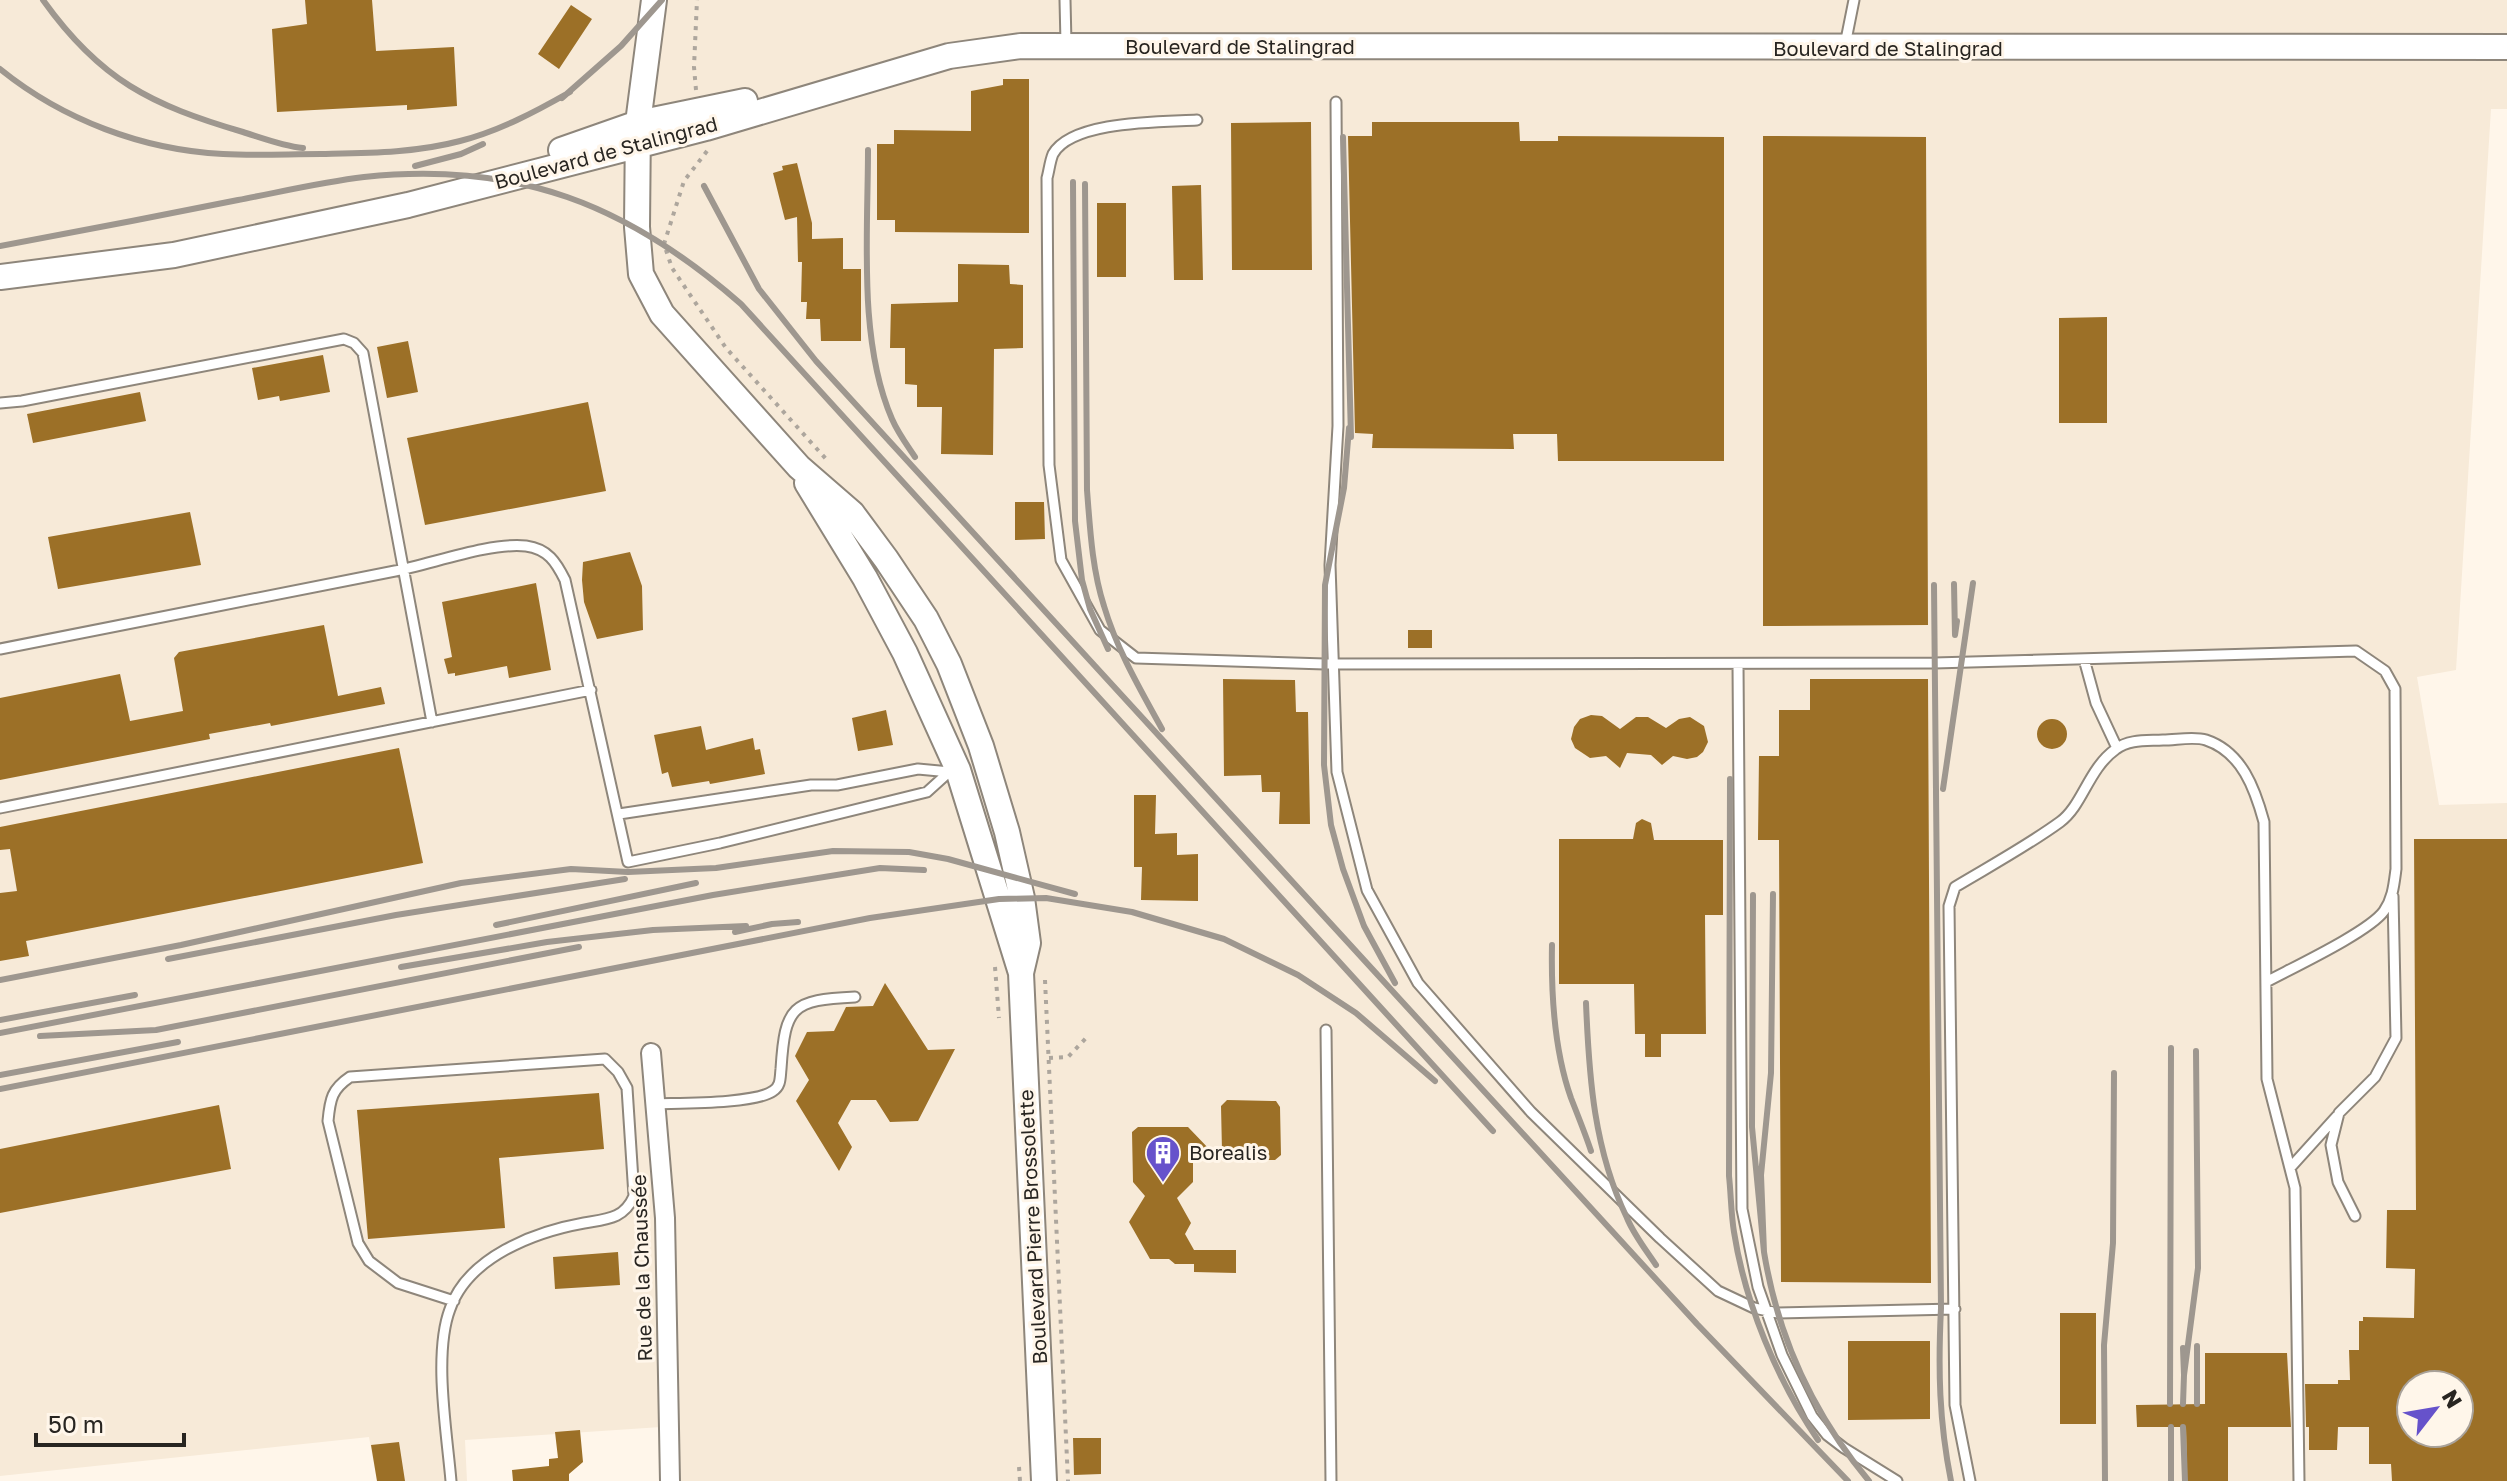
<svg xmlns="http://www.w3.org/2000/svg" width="2507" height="1481" viewBox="0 0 2507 1481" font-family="'Golos Text',sans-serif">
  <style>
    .built { fill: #f7ead8; fill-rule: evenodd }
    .building { fill: #9c7027; fill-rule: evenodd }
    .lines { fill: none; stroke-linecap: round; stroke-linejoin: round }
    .lane-casing { stroke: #8e867b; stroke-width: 13 }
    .street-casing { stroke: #8e867b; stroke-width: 22 }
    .secondary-casing { stroke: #8e867b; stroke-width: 28 }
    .path { stroke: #ada69d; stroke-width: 4; stroke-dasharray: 4 6; stroke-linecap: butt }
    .lane { stroke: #fff; stroke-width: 9 }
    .street { stroke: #fff; stroke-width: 18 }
    .secondary { stroke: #fff; stroke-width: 24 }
    .rail { stroke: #9e978f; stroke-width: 6 }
    .labels { text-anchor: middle; stroke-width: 6; stroke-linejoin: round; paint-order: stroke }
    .street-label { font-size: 20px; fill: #282521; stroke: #fff6ea }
    .poi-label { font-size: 20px; fill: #282521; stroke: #fff6ea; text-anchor: start }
  </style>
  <rect width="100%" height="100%" fill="#fff6ea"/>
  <path class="built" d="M 0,0 L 2507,0 L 2507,109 L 2491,109 L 2456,670 L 2417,677 L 2439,805 L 2507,803 L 2507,1481 L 680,1481 L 676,1426 L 465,1440 L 467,1481 L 377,1481 L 369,1437 L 0,1476 ZM 2411,1385 L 2459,1385 L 2459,1433 L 2411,1433 Z"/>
  <path class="building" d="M 305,0 L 372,0 L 376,51 L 454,47 L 457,106 L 407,110 L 407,105 L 277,112 L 272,29 L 307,24 Z
    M 571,5 L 592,19 L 559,69 L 538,54 Z
    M 1003,79 L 1029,79 L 1029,233 L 895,232 L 895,220 L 877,220 L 877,144 L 894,144 L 894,130 L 971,131 L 971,91 L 1003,85 Z
    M 1311,122 L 1312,270 L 1232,270 L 1231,123 Z
    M 1372,122 L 1519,122 L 1520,141 L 1558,141 L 1558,136 L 1724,137 L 1724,461 L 1558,461 L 1557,434 L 1513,434 L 1514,449 L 1372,448 L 1373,434 L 1355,433 L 1348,136 L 1372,136 Z
    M 1763,136 L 1926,137 L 1928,625 L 1763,626 Z
    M 797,163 L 812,223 L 812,239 L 843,238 L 843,269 L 861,269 L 861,341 L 821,341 L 820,319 L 806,319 L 807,302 L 801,302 L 802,262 L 798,262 L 797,217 L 785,220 L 773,173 L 783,170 L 782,166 Z
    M 1201,185 L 1203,280 L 1174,280 L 1172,186 Z
    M 1097,203 L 1126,203 L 1126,277 L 1097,277 Z
    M 958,264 L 1009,265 L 1010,284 L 1023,285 L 1023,348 L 994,349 L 993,455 L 941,454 L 942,407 L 917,407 L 917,385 L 905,384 L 905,348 L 890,348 L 891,304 L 958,302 Z
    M 2107,317 L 2107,423 L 2059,423 L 2059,318 Z
    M 408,341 L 418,392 L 387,398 L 377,347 Z
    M 323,355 L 330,392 L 280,401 L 279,396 L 258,400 L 252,368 Z
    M 140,392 L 146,421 L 33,443 L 27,414 Z
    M 588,402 L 606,491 L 425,525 L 407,438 Z
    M 1015,502 L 1044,502 L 1045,539 L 1015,540 Z
    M 190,512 L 201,565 L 58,589 L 48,537 Z
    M 630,552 L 642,586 L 643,630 L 597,639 L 584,602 L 582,580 L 583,562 Z
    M 536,583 L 551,670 L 509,678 L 507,666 L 455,676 L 455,673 L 448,674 L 444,659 L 452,657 L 442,602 Z
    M 324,625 L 338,696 L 381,687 L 385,704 L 271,726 L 270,723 L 209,734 L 210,739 L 0,780 L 0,698 L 120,674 L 130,721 L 183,711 L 174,658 L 179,652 Z
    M 1408,630 L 1432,630 L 1432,648 L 1408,648 Z
    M 1223,679 L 1295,680 L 1296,712 L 1308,712 L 1310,824 L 1279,824 L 1280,792 L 1262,792 L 1261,775 L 1224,776 Z
    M 1810,679 L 1928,679 L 1931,1283 L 1781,1282 L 1779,840 L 1758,840 L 1759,756 L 1779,756 L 1779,710 L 1810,710 Z
    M 886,710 L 893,745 L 858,751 L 852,718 Z
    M 1591,715 L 1602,716 L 1620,729 L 1636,717 L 1648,717 L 1666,728 L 1679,719 L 1690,717 L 1704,726 L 1708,742 L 1703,752 L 1697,757 L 1687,759 L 1673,756 L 1662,765 L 1651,755 L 1627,753 L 1620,768 L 1606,756 L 1590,758 L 1575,748 L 1571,739 L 1574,727 L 1580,719 Z
    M2037 734a15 15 0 1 1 30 0a15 15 0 1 1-30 0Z
    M 701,726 L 706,750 L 753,738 L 755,750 L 760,749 L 765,774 L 710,784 L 709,781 L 672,787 L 668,772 L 662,774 L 654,735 Z
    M 399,748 L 423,863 L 26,941 L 29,956 L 0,961 L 0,893 L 17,891 L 10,849 L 0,850 L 0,827 Z
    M 1134,795 L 1156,795 L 1155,834 L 1177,833 L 1177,855 L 1198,854 L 1198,901 L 1141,900 L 1142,867 L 1134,867 Z
    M 1642,819 L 1651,823 L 1654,840 L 1723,840 L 1723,915 L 1705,915 L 1706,1034 L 1661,1034 L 1661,1057 L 1645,1057 L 1645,1034 L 1635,1034 L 1634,984 L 1559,984 L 1559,839 L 1633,839 L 1636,823 Z
    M 2414,839 L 2507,839 L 2507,1481 L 2392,1481 L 2391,1464 L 2369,1464 L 2369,1427 L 2338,1427 L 2337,1450 L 2309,1450 L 2309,1427 L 2306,1427 L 2305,1384 L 2338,1384 L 2338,1380 L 2350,1380 L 2349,1350 L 2359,1350 L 2359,1321 L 2363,1321 L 2363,1317 L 2414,1318 L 2415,1269 L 2386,1268 L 2387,1210 L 2416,1210 ZM 2411,1385 L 2459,1385 L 2459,1433 L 2411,1433 Z
    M 885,983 L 928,1050 L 955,1049 L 918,1121 L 890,1122 L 876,1100 L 851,1100 L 838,1123 L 852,1147 L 839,1171 L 796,1101 L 809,1080 L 795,1056 L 807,1032 L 834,1031 L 846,1007 L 873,1006 Z
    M 599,1093 L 604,1149 L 499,1158 L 505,1228 L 368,1239 L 357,1110 Z
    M 1227,1100 L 1276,1101 L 1280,1107 L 1281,1155 L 1275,1160 L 1226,1160 L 1227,1151 L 1222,1151 L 1221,1106 Z
    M 219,1105 L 231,1169 L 0,1213 L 0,1149 Z
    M 1138,1127 L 1188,1127 L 1211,1151 L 1193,1151 L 1193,1182 L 1177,1198 L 1191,1223 L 1185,1234 L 1194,1250 L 1236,1250 L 1236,1273 L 1194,1272 L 1194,1264 L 1175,1264 L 1169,1259 L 1150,1259 L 1129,1222 L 1145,1196 L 1133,1182 L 1132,1132 Z
    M 618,1252 L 620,1285 L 555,1289 L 553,1257 Z
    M 2060,1313 L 2096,1313 L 2096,1424 L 2060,1424 Z
    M 1848,1341 L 1930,1341 L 1930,1419 L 1848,1420 Z
    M 2205,1353 L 2287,1353 L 2291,1427 L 2228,1427 L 2228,1481 L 2187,1481 L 2186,1427 L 2137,1427 L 2136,1405 L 2205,1404 Z
    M 580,1430 L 583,1462 L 569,1474 L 569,1481 L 513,1481 L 512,1470 L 549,1466 L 549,1459 L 558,1458 L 555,1432 Z
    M 1073,1438 L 1101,1438 L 1101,1474 L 1074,1475 Z
    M 399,1442 L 405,1481 L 377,1481 L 371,1445 Z"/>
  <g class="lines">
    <defs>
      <path id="lane" d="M 1065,0 L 1066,43
        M 1845,45 L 1854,0
        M 1336,102 L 1338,426 L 1330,565 L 1337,772 L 1367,890 L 1418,983 L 1531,1112 L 1660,1238 L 1718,1291 L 1754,1308 L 1778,1313 L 1955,1309
        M 1197,120 C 1163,122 1072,120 1053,154 C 1050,161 1049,171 1047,178 L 1049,465 L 1061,560 L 1100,630 L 1136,658 L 1325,664 L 1934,663 L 2356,651 L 2385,671 L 2395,689 L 2396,869 C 2394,884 2393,898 2384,911 C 2369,932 2292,968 2266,982
        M 0,403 L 22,401 L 344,339 L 354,343 L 363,353 L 432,722
        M 0,649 C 132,623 263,597 395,571 C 432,564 490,542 526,546 C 548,549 556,562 565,580 L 628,862 L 720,843 L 927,792 L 948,773
        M 2084,659 L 2096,703 L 2117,748
        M 1738,664 L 1742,1209 L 1758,1287 L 1782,1355 L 1812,1416 L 1827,1435 L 1844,1448 L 1897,1481
        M 0,808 L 591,690
        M 619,814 L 811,785 L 837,785 L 918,769 L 950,772
        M 1326,1030 L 1331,1481
        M 655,1104 C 680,1103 755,1104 773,1091 C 781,1086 780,1078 781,1069 C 785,1006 792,1000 855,997
        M 2290,1168 L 2337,1116
        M 2355,1216 L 2338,1182 L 2331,1145 L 2339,1113 L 2375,1077 L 2396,1038 L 2393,896
        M 451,1481 C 447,1433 433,1354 450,1309 C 468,1257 534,1232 584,1223 C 607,1219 624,1219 634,1196 L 627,1088 L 618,1072 L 605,1059 L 350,1077 C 332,1089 330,1099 328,1121 L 358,1243 L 369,1261 L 398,1283 L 454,1301
        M 1970,1481 L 1955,1405 L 1949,906 L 1955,887 C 1990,866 2027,846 2060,822 C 2083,805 2088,769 2116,749 C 2129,739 2147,741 2163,740 C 2176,740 2194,736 2206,740 C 2242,752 2255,789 2264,822 L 2267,1079 L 2295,1188 L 2299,1481"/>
      <path id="street" d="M 651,1053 L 665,1218 L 670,1481"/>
      <path id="secondary" d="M 654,0 L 638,123 L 637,227 L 641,274 L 662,314 L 799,467 L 852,513 L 886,559 L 926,619 L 949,664 L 981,746 L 1007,832 L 1022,898 L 1028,943 L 1021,973 L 1044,1481
        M 561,150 L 638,123 L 745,101
        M 0,277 L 174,255 L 408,205 L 706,128 L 949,56 L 1021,46 L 2507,47
        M 807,483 L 865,578 L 905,653 L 958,770 L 1021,973"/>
    </defs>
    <use href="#lane" class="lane-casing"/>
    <use href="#street" class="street-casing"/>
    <use href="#secondary" class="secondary-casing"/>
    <path class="path" d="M 696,90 L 694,67 L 697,0
      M 707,151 L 684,181 L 664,244 L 672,268 L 726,348 L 826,459
      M 995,967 L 999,1018
      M 1045,980 L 1068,1481
      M 1049,1058 L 1068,1057 L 1087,1037
      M 1019,1467 L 1020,1481"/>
    <use href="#lane" class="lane"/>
    <use href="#street" class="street"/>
    <use href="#secondary" class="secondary"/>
    <path class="rail" d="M 43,0 C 100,80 151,105 243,132 C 262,138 283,146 303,148
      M 0,69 C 63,120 143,150 223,154 C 256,156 288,154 321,154 C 367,153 415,153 460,141 C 499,131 535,112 570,92
      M 562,98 L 621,46 L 662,0
      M 1343,137 L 1351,437
      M 868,150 C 868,234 858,341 892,419 C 898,433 907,445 915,457
      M 415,166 L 461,154 L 483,144
      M 1073,182 L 1075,521 L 1082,580 L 1090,609 L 1108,649
      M 1085,184 L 1087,490 C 1090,528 1092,569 1104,606 C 1117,650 1140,689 1162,729
      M 704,186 L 759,289 L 816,361 L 1697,1324 L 1848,1481
      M 0,246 C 79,231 159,216 238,200 C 280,192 322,182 364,177 C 517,161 627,204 741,304 L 1493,1131
      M 1349,428 L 1344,488 L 1325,585 L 1324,765 L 1331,825 L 1343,869 L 1364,926 L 1395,983
      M 1954,584 L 1955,635 L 1957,621
      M 1934,585 L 1941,1308 C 1938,1369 1939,1421 1951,1481
      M 1730,779 L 1729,1176 C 1731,1194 1731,1214 1734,1232 C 1745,1303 1777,1380 1818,1440
      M 1943,789 L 1973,583
      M 1753,895 L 1752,1127 L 1764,1252 L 1761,1175 L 1771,1073 L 1773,894
      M 496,925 L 696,883
      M 735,932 L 772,924 L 798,922
      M 1552,945 C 1551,995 1554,1050 1571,1098 C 1578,1116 1585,1133 1591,1151
      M 168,959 L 396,915 L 625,879
      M 401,967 L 547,942 L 653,930 L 746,926
      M 0,980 L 181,945 L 461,883 L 571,869 L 628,872 L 716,868 L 833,851 L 909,852 L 948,859 L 1075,894
      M 1586,1003 C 1589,1078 1594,1150 1627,1218 C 1634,1235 1646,1250 1656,1265
      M 0,1020 L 135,995
      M 0,1033 L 713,895 L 880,868 L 924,870
      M 40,1036 L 156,1030 L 579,947
      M 0,1075 L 178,1042
      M 0,1089 L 870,918 L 999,899 L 1046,898 L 1132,912 L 1224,939 L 1298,975 L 1356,1013 L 1435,1081
      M 1764,1252 C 1778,1338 1813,1414 1869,1481
      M 2183,1348 L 2184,1375 L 2198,1268 L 2196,1051
      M 2170,1404 L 2171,1048
      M 2183,1404 L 2184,1375
      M 2197,1404 L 2197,1346
      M 2171,1427 L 2171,1481
      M 2183,1427 L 2185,1481
      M 2105,1481 L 2104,1345 L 2113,1243 L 2114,1073"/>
  </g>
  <defs>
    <symbol id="building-pin" viewBox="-11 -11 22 30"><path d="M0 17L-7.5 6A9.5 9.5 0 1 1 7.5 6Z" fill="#6652cb" stroke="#fff6ea"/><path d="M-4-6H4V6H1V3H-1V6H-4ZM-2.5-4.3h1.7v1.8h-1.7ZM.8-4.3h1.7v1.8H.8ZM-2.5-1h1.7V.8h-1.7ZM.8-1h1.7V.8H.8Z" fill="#fff"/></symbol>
  </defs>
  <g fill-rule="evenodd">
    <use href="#building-pin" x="1143" y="1133" width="40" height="54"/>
  </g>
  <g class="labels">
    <g class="street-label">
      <text x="1240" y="54">Boulevard de Stalingrad</text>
      <text x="1888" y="56">Boulevard de Stalingrad</text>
      <text transform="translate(606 153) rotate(-15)" y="7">Boulevard de Stalingrad</text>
      <text transform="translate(1033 1227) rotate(-93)" y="7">Boulevard Pierre Brossolette</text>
      <text transform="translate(642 1268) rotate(-92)" y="7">Rue de la Chaussée</text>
    </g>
    <g class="poi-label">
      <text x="1189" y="1160">Borealis</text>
    </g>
  </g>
  <g transform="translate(2435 1409) rotate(59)"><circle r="38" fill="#fff6ea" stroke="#a9a29a" stroke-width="2"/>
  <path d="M0-6L14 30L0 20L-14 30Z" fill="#6652cb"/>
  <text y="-12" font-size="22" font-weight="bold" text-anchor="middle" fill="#282521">N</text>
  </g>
  <path d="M36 1433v12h148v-12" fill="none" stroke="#282521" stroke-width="4"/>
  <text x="48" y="1433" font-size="24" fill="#282521" stroke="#fff6ea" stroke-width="6" paint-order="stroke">50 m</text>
</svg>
